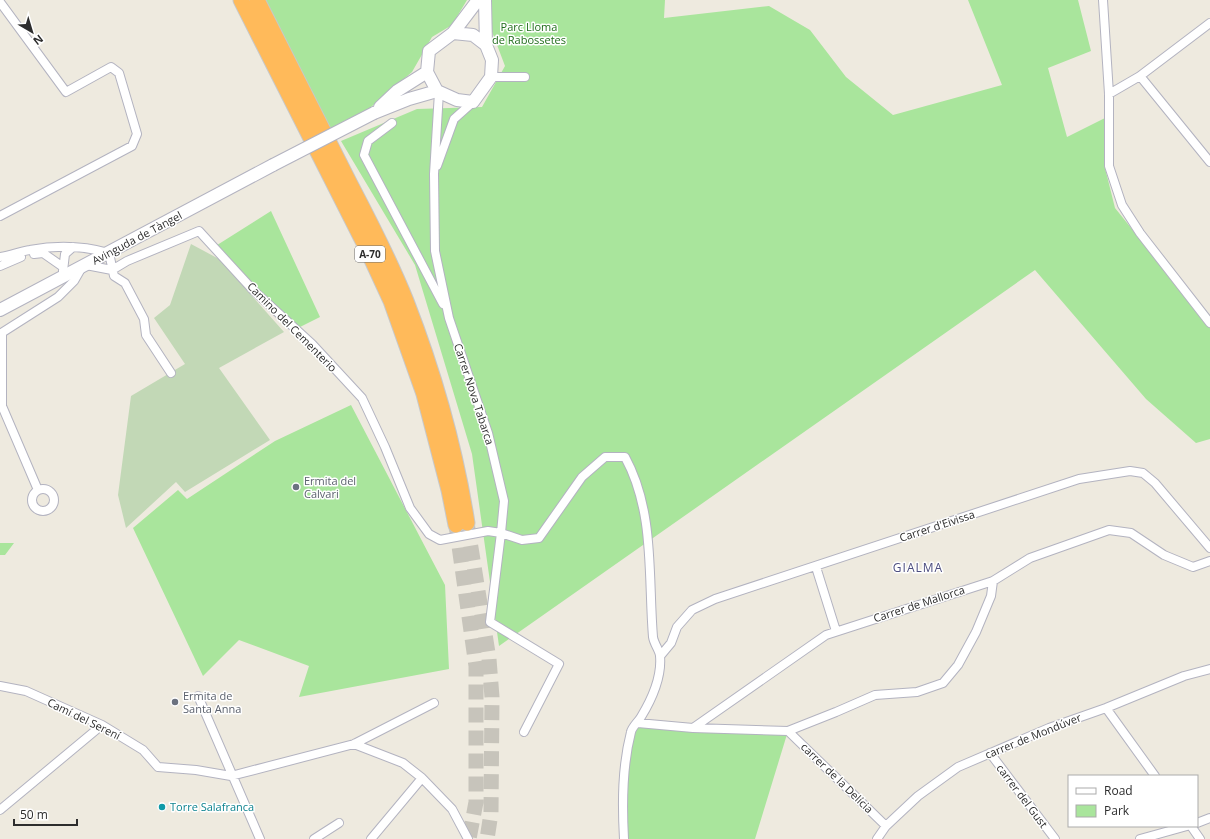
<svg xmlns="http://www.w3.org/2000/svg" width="1210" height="839" viewBox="0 0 1210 839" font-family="'Open Sans',sans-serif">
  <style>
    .green { fill: #a9e59c }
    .cemetery { fill: #c2d8b6 }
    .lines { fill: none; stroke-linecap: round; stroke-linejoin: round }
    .motorway-tunnel { stroke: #c7c4bb; stroke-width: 15; stroke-dasharray: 15 8; stroke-linecap: butt }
    .minor-casing { stroke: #b3b3c0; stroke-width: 10 }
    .secondary-casing { stroke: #b3b3c0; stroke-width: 14 }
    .motorway-casing { stroke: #c8c8c8; stroke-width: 17 }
    .minor { stroke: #fff; stroke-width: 8 }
    .secondary { stroke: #fff; stroke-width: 12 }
    .motorway { stroke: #ffba5a; stroke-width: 15 }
    .secondary-bridge-casing { stroke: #b3b3c0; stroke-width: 14; stroke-linecap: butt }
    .secondary-bridge { stroke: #fff; stroke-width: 12 }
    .worship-dot { fill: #6b7280; stroke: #fff; stroke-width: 1.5 }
    .culture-dot { fill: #0f9aa8; stroke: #fff; stroke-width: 1.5 }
    .labels { text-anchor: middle; stroke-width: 3; stroke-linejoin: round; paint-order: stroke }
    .shield { fill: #fff; stroke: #6c6c6c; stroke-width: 1 }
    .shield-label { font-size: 10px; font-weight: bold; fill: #2d2d2d }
    .park-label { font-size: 11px; fill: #1f6c1a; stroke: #fff }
    .street-label { font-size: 11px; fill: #2d2d2d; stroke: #fff }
    .worship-label { font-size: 11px; fill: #5b616d; stroke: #fff; text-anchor: start }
    .culture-label { font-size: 11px; fill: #0d838f; stroke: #fff; text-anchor: start }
    .neighbourhood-label { font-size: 12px; letter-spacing: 1px; fill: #4c4d7f; stroke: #fff }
  </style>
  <rect width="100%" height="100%" fill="#eeeadf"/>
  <path class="green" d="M 264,0 L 467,0 L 452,25 L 432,37 L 412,72 L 371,107 L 367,114 L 330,131 Z
    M 491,0 L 665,0 L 664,18 L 769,6 L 810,30 L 846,77 L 893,115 L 1002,85 L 968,0 L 1078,0 L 1091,51 L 1048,68 L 1067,137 L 1105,118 L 1104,164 L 1115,208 L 1210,326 L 1210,439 L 1196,443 L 1146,399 L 1035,270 L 499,646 L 472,454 L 415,265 L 341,141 L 417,109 L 482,107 L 505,66 L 491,29 Z
    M 271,211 L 320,317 L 296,329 L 214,247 Z
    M 351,405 L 445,585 L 449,669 L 299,697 L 309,666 L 239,640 L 203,676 L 133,528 L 178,490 L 187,499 L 275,441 Z
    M 0,543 L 14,543 L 5,555 L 0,555 Z
    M 638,723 L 788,731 L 755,839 L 624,839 L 621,797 L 631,730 Z"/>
  <path class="cemetery" d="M 191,244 L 219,259 L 284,332 L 219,368 L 270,440 L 185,492 L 176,482 L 126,528 L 118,495 L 131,396 L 185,364 L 154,318 L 170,305 Z"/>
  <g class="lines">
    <path class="motorway-tunnel" d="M 467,523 L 489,659 L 492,697 L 491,813 L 487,839
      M 456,525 L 476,666 L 476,802 L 469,839"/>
    <defs>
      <path id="minor" d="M 1103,0 L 1109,94 L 1109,166 L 1122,205 L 1140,233 L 1210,323
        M 0,2 L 66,92 L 111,67 L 119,73 L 137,134 L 132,146 L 0,216
        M 1140,76 L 1210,162
        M 491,77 L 525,77
        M 439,92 L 434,174 L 435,251 L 449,318 L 488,433 L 504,501 L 501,533 L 522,540 L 539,538 L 582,477 L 605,457 L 625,457 C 655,512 648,576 653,637 C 654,644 660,651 660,656 C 662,678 652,699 641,717 C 638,722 632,727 631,732 C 622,767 622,803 624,839
        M 1109,94 L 1140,76 L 1210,23
        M 392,123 L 368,141 L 364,155 L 443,304
        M 437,166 L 454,119 L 473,102
        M 34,254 L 43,253 L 63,267
        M 0,257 C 11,256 20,251 30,250 C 56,245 84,246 109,253 L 114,276 L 125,283 L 144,319 L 146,335 L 171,373
        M 86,265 L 112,270
        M 0,266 L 21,257
        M 112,270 L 127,261 L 199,231 L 253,290 L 312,344 L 362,398 L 385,447 L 410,508 L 429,534 L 440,540 L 488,531 L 501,533 L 490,622 L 559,664 L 524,732
        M 63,271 L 65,254 L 73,247
        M 0,334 L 58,297 L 74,281 L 82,267
        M 2,334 L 2,406 L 38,490
        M32 500a11 11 0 1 1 22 0a11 11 0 1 1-22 0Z
        M 816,567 L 836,631
        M 661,655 L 671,643 L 677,627 L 692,610 L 715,599 L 1079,479 L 1130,471 L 1143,473 L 1155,483 L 1210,548
        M 0,686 L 26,691 L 102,725 L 143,750 L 158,767 L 196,770 L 231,776 L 354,744 L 434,703
        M 198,696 L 260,839
        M 1106,708 L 1155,776
        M 638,723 L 693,728 L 826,635 L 993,581 L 1030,558 L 1109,530 L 1131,533 L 1164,555 L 1193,567 L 1210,561
        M 693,728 L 788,731 L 836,712 L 875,695 L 917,692 L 943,683 L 958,665 L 976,632 L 991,596 L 993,581
        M 788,731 L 886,826
        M 354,744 L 403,763 L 422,778 L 452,809 L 468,839
        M 990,753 L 1055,839
        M 0,810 L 102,725
        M 1197,823 L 1210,818
        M 1191,826 L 1200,839
        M 314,839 L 339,823
        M 371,839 L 422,778
        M 877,839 L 886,826 L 918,796 L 958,767 L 1049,728 L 1106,708 L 1184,676 L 1210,669
        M 1140,839 L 1187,826"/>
      <path id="secondary" d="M 478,0 L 453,33 L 429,51 L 427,72 L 437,91 L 457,100 L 473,102 L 491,77 L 492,60 L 486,45 L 485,0
        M 453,33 L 473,35 L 486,45
        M 380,107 L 397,91 L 427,72
        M 374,113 L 409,99 L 437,91
        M 0,310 L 273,165"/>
      <path id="motorway" d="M 241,0 L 367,249 L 391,301 L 424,394 L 449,490 L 456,525
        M 257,0 C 288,61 319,122 350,184 C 370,222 390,261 406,301 C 434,373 455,447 467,523"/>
    </defs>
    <use href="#minor" class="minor-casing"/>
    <use href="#secondary" class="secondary-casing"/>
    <use href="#motorway" class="motorway-casing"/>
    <use href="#minor" class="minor"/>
    <use href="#secondary" class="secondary"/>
    <use href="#motorway" class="motorway"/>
    <defs>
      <path id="secondary-bridge" d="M 273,165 L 374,113"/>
    </defs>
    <use href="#secondary-bridge" class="secondary-bridge-casing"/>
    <use href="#secondary-bridge" class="secondary-bridge"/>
  </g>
  <g class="worship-dot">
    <circle cx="296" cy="487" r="4"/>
    <circle cx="175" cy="702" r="4"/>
  </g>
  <circle class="culture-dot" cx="162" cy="807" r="4"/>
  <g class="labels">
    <rect class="shield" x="355" y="246" width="30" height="16" rx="3"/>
    <g class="shield-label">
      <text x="370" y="258">A-70</text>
    </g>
    <g class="park-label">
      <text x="529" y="31">Parc Lloma<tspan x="529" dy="13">de Rabossetes</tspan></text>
    </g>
    <g class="street-label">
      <text transform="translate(137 238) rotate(-28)" y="4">Avinguda de Tàngel</text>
      <text transform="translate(292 327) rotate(45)" y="4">Camino del Cementerio</text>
      <text transform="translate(474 394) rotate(72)" y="4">Carrer Nova Tabarca</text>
      <text transform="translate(937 526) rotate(-18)" y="4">Carrer d'Eivissa</text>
      <text transform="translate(919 604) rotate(-18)" y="4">Carrer de Mallorca</text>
      <text transform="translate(84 719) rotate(26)" y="4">Camí del Serení</text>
      <text transform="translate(1033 736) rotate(-22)" y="4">carrer de Mondúver</text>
      <text transform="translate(837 778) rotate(44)" y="4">carrer de la Delícia</text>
      <text transform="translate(1022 796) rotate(53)" y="4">carrer del Gust</text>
    </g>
    <g class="worship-label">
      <text x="304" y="485">Ermita del<tspan x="304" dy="13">Calvari</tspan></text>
      <text x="183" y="700">Ermita de<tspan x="183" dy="13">Santa Anna</tspan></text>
    </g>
    <g class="culture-label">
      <text x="170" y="811">Torre Salafranca</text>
    </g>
    <g class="neighbourhood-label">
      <text x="918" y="572">GIALMA</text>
    </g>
  </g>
  <rect x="1068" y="775" width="130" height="52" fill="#ffffff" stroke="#ababab"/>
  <rect x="1076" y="788" width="20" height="6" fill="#ffffff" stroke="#ababab"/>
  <text x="1104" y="795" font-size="12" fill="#2d2d2d">Road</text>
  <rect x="1076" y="805" width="20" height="12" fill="#a9e59c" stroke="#ababab"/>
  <text x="1104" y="815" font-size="12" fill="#2d2d2d">Park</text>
  <g transform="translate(32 32) rotate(142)" stroke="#ffffff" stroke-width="3" paint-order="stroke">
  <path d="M0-3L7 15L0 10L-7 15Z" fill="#2d2d2d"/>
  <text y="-6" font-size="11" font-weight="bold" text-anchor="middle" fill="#2d2d2d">N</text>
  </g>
  <path d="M14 819v6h63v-6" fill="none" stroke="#2d2d2d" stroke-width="2"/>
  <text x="20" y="819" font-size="12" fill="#2d2d2d" stroke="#ffffff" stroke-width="3" paint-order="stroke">50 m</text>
</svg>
